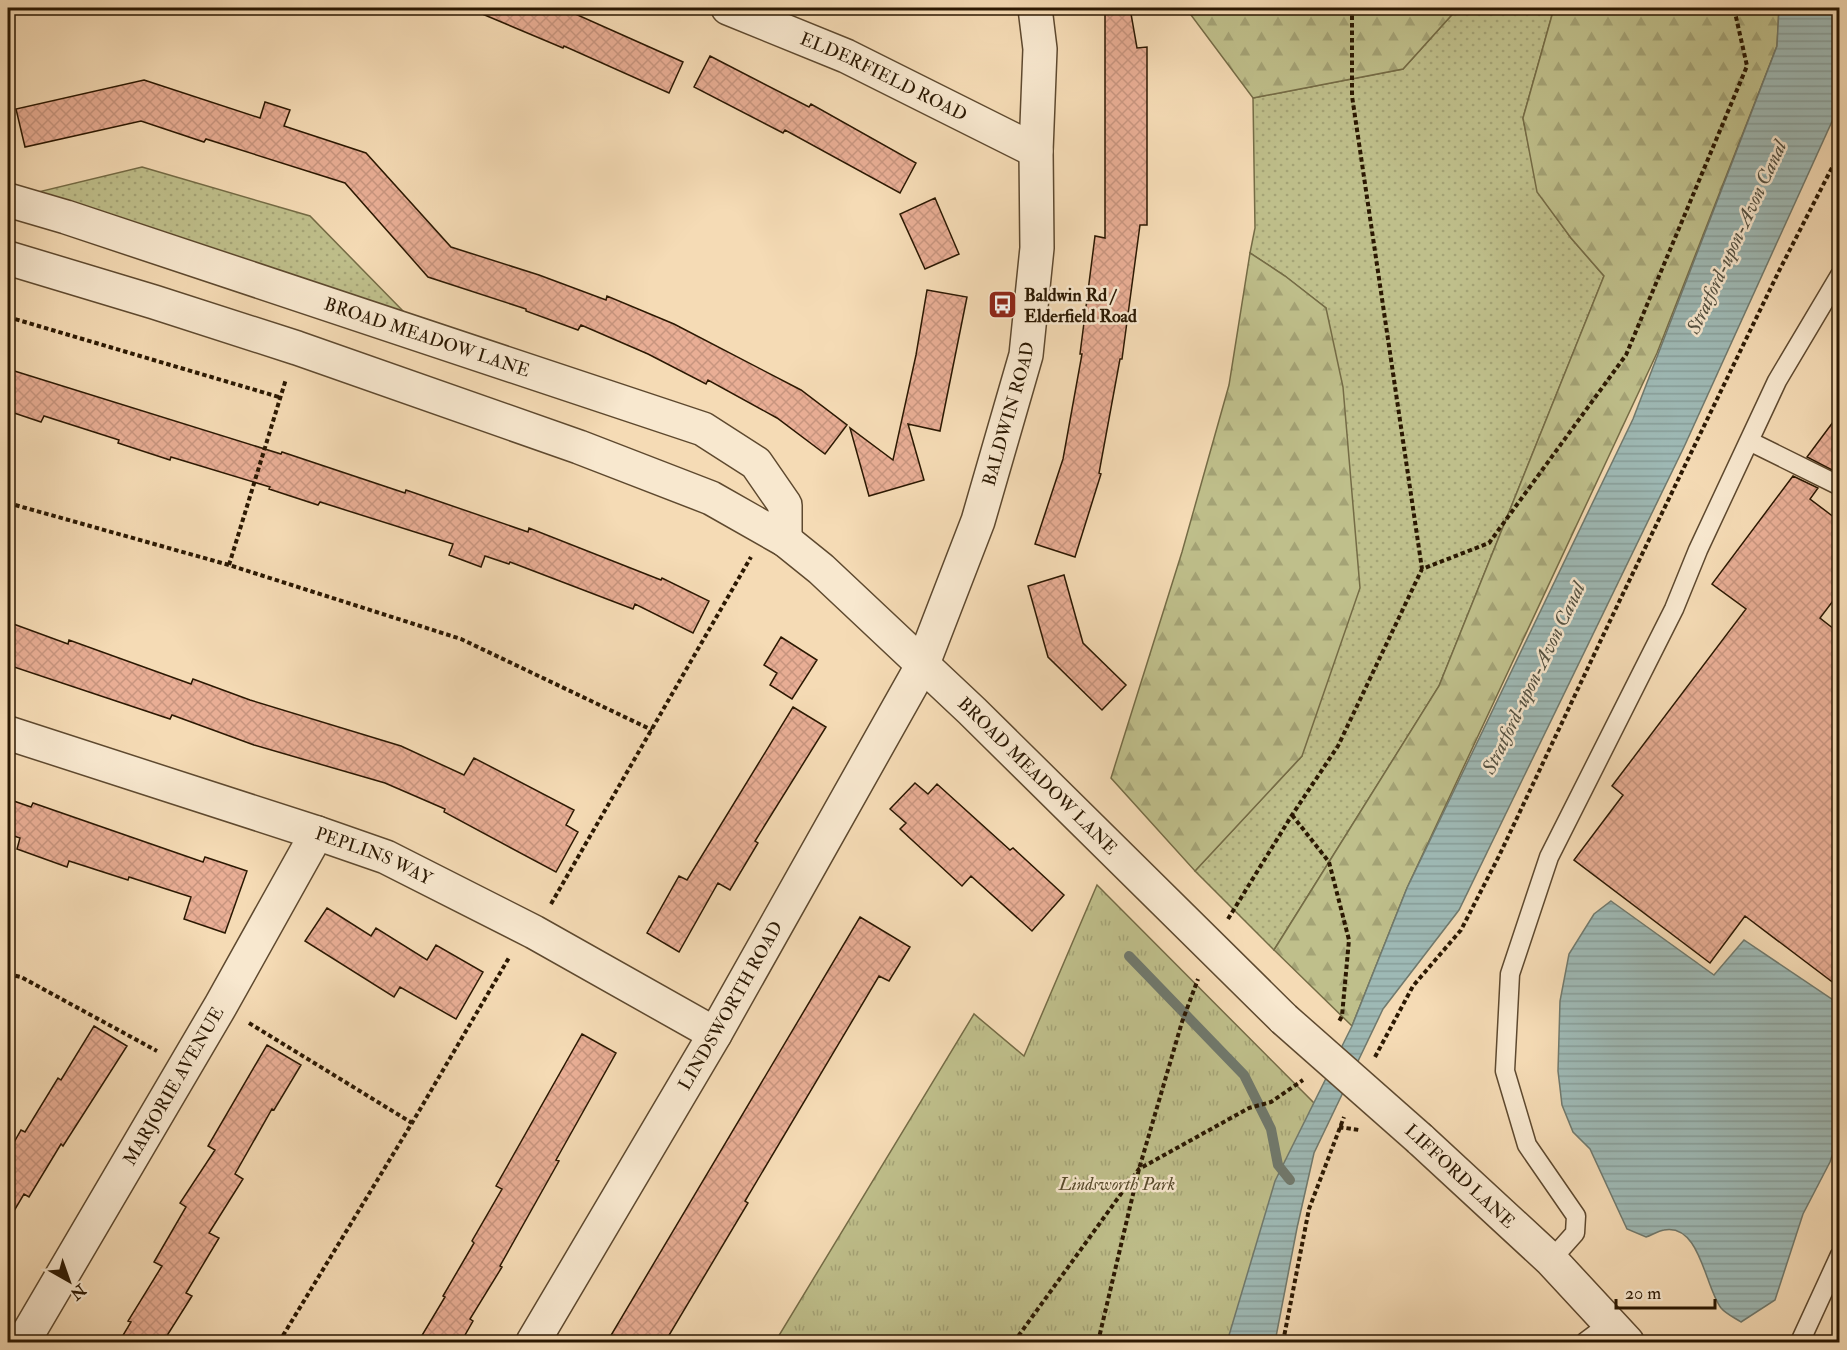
<svg xmlns="http://www.w3.org/2000/svg" width="1847" height="1350" viewBox="0 0 1847 1350" font-family="'IM FELL Double Pica',serif">
  <style>
    .grass { fill: url(#grass-dots); stroke: #756c46; stroke-width: 1.5 }
    .forest { fill: url(#forest-firs); stroke: #756c46; stroke-width: 1.5 }
    .park { fill: url(#park-tufts); stroke: #756c46; stroke-width: 1.5 }
    .water { fill: url(#water-rules); stroke: #70796d; stroke-width: 1.5 }
    .lines { fill: none; stroke-linecap: round; stroke-linejoin: round }
    .stream { stroke: #70796d; stroke-width: 10 }
    .building { fill: url(#building-cross-hatch); stroke: #2b1802; stroke-width: 1.5 }
    .service-casing { stroke: #5e492f; stroke-width: 21 }
    .minor-casing { stroke: #5e492f; stroke-width: 36 }
    .tertiary-casing { stroke: #5e492f; stroke-width: 36 }
    .path { stroke: #2b1802; stroke-width: 4; stroke-dasharray: 4.5 3; stroke-linecap: butt }
    .service { stroke: #f8e8cf; stroke-width: 18 }
    .minor { stroke: #f8e8cf; stroke-width: 33 }
    .tertiary { stroke: #f8e8cf; stroke-width: 33 }
    .tertiary-bridge-casing { stroke: #5e492f; stroke-width: 36; stroke-linecap: butt }
    .tertiary-bridge { stroke: #f8e8cf; stroke-width: 33 }
    .labels { text-anchor: middle; stroke-width: 5; stroke-linejoin: round; paint-order: stroke }
    .street-label { font-size: 18px; fill: #2b1802; stroke: #f8e8cf }
    .poi-label { font-size: 18px; font-weight: bold; fill: #2b1802; stroke: #f8e8cf; text-anchor: start }
    .park-label { font-size: 18px; font-style: italic; fill: #574a2b; stroke: #f8e8cf }
    .water-label { font-size: 20px; font-style: italic; fill: #535041; stroke: #f8e8cf }
  </style>
  <defs>
    <pattern id="grass-dots" width="8" height="8" patternUnits="userSpaceOnUse" patternTransform="scale(1.5)"><rect width="8" height="8" fill="#bfbf8b"/><path d="M2 2h.1M6 6h.1" fill="none" stroke="#a4a376" stroke-width="1.8" stroke-linecap="round"/></pattern>
    <pattern id="forest-firs" width="22" height="20" patternUnits="userSpaceOnUse" patternTransform="scale(1.5)"><rect width="22" height="20" fill="#bfbf8b"/><path d="M5 1l3.5 6h-7zM16 11l3.5 6h-7z" fill="#a4a376"/></pattern>
    <pattern id="park-tufts" width="24" height="20" patternUnits="userSpaceOnUse" patternTransform="scale(1.5)"><rect width="24" height="20" fill="#bfbf8b"/><path d="M3 7l-1-3M5 7V3M7 7l1-3M15 17l-1-3M17 17v-4M19 17l1-3" fill="none" stroke="#a4a376"/></pattern>
    <pattern id="water-rules" width="6" height="5" patternUnits="userSpaceOnUse" patternTransform="scale(1.5)"><rect width="6" height="5" fill="#9eb9b5"/><path d="M0 2.5h6" fill="none" stroke="#889e9a"/></pattern>
    <pattern id="building-cross-hatch" width="8" height="8" patternUnits="userSpaceOnUse" patternTransform="scale(1.5)"><rect width="8" height="8" fill="#e9ae95"/><path d="M0 0l8 8M0 8l8-8" fill="none" stroke="#c8957f"/></pattern>
  </defs>
  <rect width="100%" height="100%" fill="#f5dbb5"/>
  <filter id="stains"><feTurbulence type="fractalNoise" baseFrequency=".00333" numOctaves="4"/><feColorMatrix values="0 0 0 0 .2 0 0 0 0 .09 0 0 0 0 .02 0 0 0 .5 -.17"/></filter>
  <radialGradient id="worn" r=".72"><stop offset=".6" stop-color="#630" stop-opacity="0"/><stop offset="1" stop-color="#630" stop-opacity=".3"/></radialGradient>
  <path class="grass" d="M 1458,8 L 1554,8 L 1523,118 L 1538,192 L 1571,238 L 1604,276 L 1439,686 L 1274,950 L 1195,871 L 1302,756 L 1326,308 L 1285,276 L 1250,253 L 1255,228 L 1253,98 L 1403,69 Z
    M 142,167 L 310,216 L 404,312 L 38,192 Z"/>
  <path class="forest" d="M 1188,8 L 1458,8 L 1403,69 L 1253,98 L 1188,11 Z
    M 1554,8 L 1779,8 L 1777,46 L 1657,353 L 1407,888 L 1352,1026 L 1274,950 L 1439,686 L 1604,276 L 1571,238 L 1537,192 L 1523,118 Z
    M 1250,253 L 1285,276 L 1326,308 L 1343,387 L 1360,588 L 1302,756 L 1195,871 L 1111,778 L 1182,552 L 1229,385 Z"/>
  <path class="park" d="M 1097,885 L 1314,1103 L 1229,1342 L 775,1342 L 974,1014 L 1024,1056 Z"/>
  <path class="water" d="M 1779,8 L 1839,8 L 1839,106 L 1684,447 L 1459,910 L 1383,1009 L 1314,1153 L 1297,1228 L 1275,1342 L 1227,1342 L 1275,1181 L 1352,1026 L 1407,888 L 1633,419 L 1777,46 Z
    M 1611,901 L 1714,975 L 1744,940 L 1839,1004 L 1839,1135 L 1830,1162 L 1803,1214 L 1775,1300 L 1741,1322 C 1735,1318 1726,1314 1721,1308 C 1705,1287 1700,1223 1664,1230 C 1658,1231 1652,1235 1646,1237 L 1627,1229 L 1590,1149 L 1573,1132 L 1562,1105 L 1558,1071 L 1560,1001 L 1569,954 L 1594,914 Z"/>
  <g class="lines">
    <path class="stream" d="M 1129,956 L 1244,1075 L 1271,1129 L 1278,1165 L 1290,1180"/>
  </g>
  <path class="building" d="M 468,8 L 562,8 L 683,62 L 669,93 L 564,46 L 563,48 Z
    M 1105,8 L 1130,8 L 1137,48 L 1147,47 L 1147,225 L 1140,225 L 1122,359 L 1120,359 L 1099,473 L 1101,474 L 1075,557 L 1035,544 L 1063,459 L 1082,354 L 1080,354 L 1095,236 L 1105,238 Z
    M 710,56 L 809,107 L 811,104 L 916,163 L 900,193 L 785,130 L 783,133 L 694,87 Z
    M 144,80 L 260,118 L 265,102 L 290,110 L 284,126 L 366,153 L 451,247 L 539,275 L 606,300 L 607,296 L 674,324 L 801,390 L 847,425 L 825,454 L 777,418 L 708,380 L 706,384 L 648,354 L 581,325 L 578,330 L 526,311 L 526,309 L 428,277 L 345,183 L 206,139 L 204,142 L 141,121 L 25,147 L 16,109 Z
    M 935,198 L 959,254 L 925,269 L 900,214 Z
    M 927,290 L 967,297 L 940,431 L 908,424 L 924,480 L 869,496 L 850,428 L 893,460 L 916,355 Z
    M 8,369 L 281,454 L 282,452 L 405,493 L 406,490 L 528,532 L 529,528 L 661,580 L 662,578 L 709,601 L 693,633 L 635,604 L 633,609 L 510,562 L 509,564 L 485,556 L 481,567 L 449,555 L 453,544 L 320,502 L 318,505 L 269,489 L 270,487 L 171,457 L 170,460 L 118,443 L 119,440 L 44,416 L 41,422 L 8,411 Z
    M 1839,414 L 1839,460 L 1832,470 L 1807,457 Z
    M 1793,476 L 1818,488 L 1810,499 L 1839,521 L 1839,593 L 1820,618 L 1839,633 L 1839,987 L 1745,916 L 1710,963 L 1574,860 L 1623,795 L 1612,786 L 1746,609 L 1712,584 Z
    M 1064,575 L 1083,643 L 1126,685 L 1102,710 L 1048,657 L 1028,586 Z
    M 8,622 L 68,644 L 69,640 L 191,684 L 193,679 L 250,700 L 401,746 L 464,775 L 474,758 L 574,810 L 566,825 L 578,832 L 556,872 L 444,812 L 445,809 L 385,783 L 254,745 L 172,715 L 170,719 L 8,665 Z
    M 781,637 L 817,660 L 792,699 L 770,685 L 777,673 L 764,665 Z
    M 793,707 L 826,727 L 755,841 L 758,843 L 730,890 L 718,883 L 679,952 L 647,933 L 679,876 L 687,880 Z
    M 915,783 L 928,794 L 937,784 L 1010,850 L 1013,848 L 1064,895 L 1032,931 L 971,876 L 962,886 L 900,829 L 906,823 L 890,809 Z
    M 8,799 L 31,807 L 33,803 L 203,862 L 205,857 L 247,871 L 225,933 L 184,919 L 191,897 L 129,877 L 128,880 L 69,861 L 67,867 L 17,849 L 20,838 L 8,834 Z
    M 327,908 L 371,936 L 376,928 L 427,960 L 436,945 L 483,972 L 456,1019 L 400,987 L 394,997 L 305,941 Z
    M 860,917 L 910,947 L 889,981 L 879,976 L 745,1201 L 748,1203 L 665,1342 L 607,1342 Z
    M 94,1026 L 127,1046 L 63,1146 L 61,1144 L 29,1197 L 24,1194 L 8,1221 L 8,1153 L 21,1130 L 25,1132 L 58,1078 L 61,1080 Z
    M 582,1034 L 616,1053 L 556,1160 L 559,1161 L 500,1266 L 502,1267 L 470,1319 L 473,1321 L 461,1342 L 418,1342 L 445,1297 L 443,1296 L 474,1243 L 472,1241 L 502,1189 L 496,1186 Z
    M 267,1045 L 301,1065 L 274,1110 L 272,1109 L 235,1174 L 243,1179 L 209,1233 L 219,1238 L 186,1293 L 192,1296 L 163,1342 L 119,1342 L 131,1322 L 128,1321 L 162,1266 L 154,1262 L 186,1207 L 180,1203 L 215,1150 L 208,1146 Z"/>
  <g class="lines">
    <defs>
      <path id="service" d="M 1749,441 L 1840,486
        M 1551,1260 L 1575,1233 L 1576,1216 L 1527,1145 L 1505,1071 L 1510,974 L 1549,857 L 1674,609 L 1698,550 L 1777,381 L 1840,275
        M 1585,1342 L 1609,1324
        M 1800,1342 L 1840,1255"/>
      <g id="minor">
        <path id="s1" d="M 728,8 L 846,56 L 1036,151"/>
        <path id="s2" d="M 8,200 L 66,217 L 703,429 L 756,463 L 785,505 L 785,540"/>
        <path id="s3" d="M 8,733 L 317,833 L 386,857 L 534,932 L 715,1034"/>
        <path id="s4" d="M 26,1337 L 221,1005 L 317,833"/>
        <path id="s5" d="M 533,1342 L 715,1034 L 922,666 L 978,521 L 1026,355 L 1037,248 L 1036,151 L 1040,49 L 1035,8"/>
      </g>
      <g id="tertiary">
        <path id="s6" d="M 8,258 L 154,302 L 297,348 L 579,447 L 711,498 L 785,540 L 821,569 L 972,711 L 1284,1019"/>
        <path d="M 1420,1139 L 1551,1260 L 1627,1342"/>
      </g>
    </defs>
    <use href="#service" class="service-casing"/>
    <use href="#minor" class="minor-casing"/>
    <use href="#tertiary" class="tertiary-casing"/>
    <path class="path" d="M 1352,8 L 1352,96 L 1422,569
      M 8,317 L 279,397
      M 8,503 L 229,565 L 461,639 L 652,730
      M 229,565 L 286,379
      M 1292,815 L 1329,862 L 1349,940 L 1342,1016 L 1338,1023
      M 551,904 L 751,557
      M 1228,919 L 1292,815 L 1338,746 L 1422,569 L 1489,543 L 1626,355 L 1747,66 L 1734,8
      M 8,974 L 21,977 L 157,1051
      M 249,1023 L 412,1123
      M 1375,1057 L 1413,986 L 1461,930 L 1499,856 L 1618,604 L 1779,271 L 1840,152
      M 1339,1127 L 1359,1130
      M 279,1342 L 412,1123 L 510,956
      M 1014,1342 L 1139,1169 L 1249,1108 L 1271,1102 L 1303,1080
      M 1098,1342 L 1139,1169 L 1182,1022 L 1198,979
      M 1283,1342 L 1309,1209 L 1344,1117"/>
    <use href="#service" class="service"/>
    <use href="#minor" class="minor"/>
    <use href="#tertiary" class="tertiary"/>
    <defs>
      <path id="tertiary-bridge" d="M 1284,1019 L 1420,1139"/>
    </defs>
    <use href="#tertiary-bridge" class="tertiary-bridge-casing"/>
    <use href="#tertiary-bridge" class="tertiary-bridge"/>
  </g>
  <defs>
    <symbol id="bus-square" viewBox="-11 -11 22 22"><rect x="-9" y="-9" width="18" height="18" rx="4" fill="#8f2418" stroke="#f8e8cf"/><path d="M-5-6H5V4H4V6H2V4H-2V6H-4V4H-5ZM-3.5-4V0h7V-4ZM-3.5 1.2v1.5H-2V1.2ZM2 1.2v1.5H3.5V1.2Z" fill="#fff"/></symbol>
  </defs>
  <g fill-rule="evenodd">
    <use href="#bus-square" x="986" y="288" width="33" height="33"/>
  </g>
  <g class="labels">
    <g class="street-label">
      <text dy="6" stroke="none"><textPath href="#s1" startOffset="170">ELDERFIELD ROAD</textPath></text>
      <text dy="6" stroke="none"><textPath href="#s2" startOffset="441">BROAD MEADOW LANE</textPath></text>
      <text dy="6" stroke="none"><textPath href="#s5" startOffset="1047">BALDWIN ROAD</textPath></text>
      <text dy="6" stroke="none"><textPath href="#s6" startOffset="1174">BROAD MEADOW LANE</textPath></text>
      <text dy="6" stroke="none"><textPath href="#s3" startOffset="386">PEPLINS WAY</textPath></text>
      <text dy="6" stroke="none"><textPath href="#s5" startOffset="390">LINDSWORTH ROAD</textPath></text>
      <text dy="6" stroke="none"><textPath href="#s4" startOffset="291">MARJORIE AVENUE</textPath></text>
      <text transform="translate(1460 1176) rotate(43)" y="6">LIFFORD LANE</text>
    </g>
    <g class="poi-label">
      <text x="1024" y="301">Baldwin Rd /<tspan x="1024" dy="21">Elderfield Road</tspan></text>
    </g>
    <g class="park-label">
      <text x="1117" y="1190">Lindsworth Park</text>
    </g>
    <g class="water-label">
      <text transform="translate(1736 237) rotate(-65)" y="7">Stratford-upon-Avon Canal</text>
      <text transform="translate(1533 678) rotate(-64)" y="7">Stratford-upon-Avon Canal</text>
    </g>
  </g>
  <rect width="1847" height="1350" fill="none" stroke="#f5dbb5" stroke-width="30"/>
  <rect x="9" y="9" width="1829" height="1332" fill="none" stroke="#2b1802" stroke-width="3"/>
  <rect x="15" y="15" width="1817" height="1320" fill="none" stroke="#2b1802" stroke-width="1.5"/>
  <g transform="translate(69 1281) rotate(140)" stroke="#f8e8cf" stroke-width="4.5" paint-order="stroke">
  <path d="M0-4.5L10 22L0 15L-10 22Z" fill="#2b1802"/>
  <text y="-9" font-size="16" font-weight="bold" text-anchor="middle" fill="#2b1802">N</text>
  </g>
  <path d="M1616 1299v9h99v-9" fill="none" stroke="#2b1802" stroke-width="3"/>
  <text x="1625" y="1299" font-size="18" fill="#2b1802" stroke="#f8e8cf" stroke-width="4.5" paint-order="stroke">20 m</text>
  <rect width="100%" height="100%" filter="url(#stains)"/>
  <rect width="100%" height="100%" fill="url(#worn)"/>
</svg>
